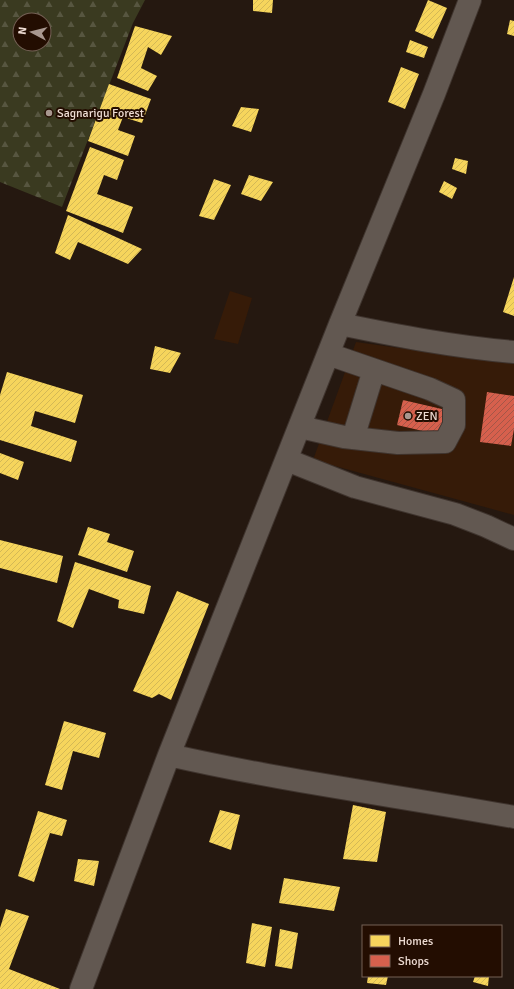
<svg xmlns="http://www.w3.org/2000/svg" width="514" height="989" viewBox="0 0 514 989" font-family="Signika,sans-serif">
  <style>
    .built { fill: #361b08 }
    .forest { fill: url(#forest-firs); fill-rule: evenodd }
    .homes { fill: url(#homes-hatch) }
    .shops { fill: url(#shops-hatch) }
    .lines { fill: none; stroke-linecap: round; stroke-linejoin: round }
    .minor-casing { stroke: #3f342e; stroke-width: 24 }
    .minor { stroke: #625851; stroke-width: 22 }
    .poi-dot { fill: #a8978f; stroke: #230d01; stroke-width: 1.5 }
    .labels { text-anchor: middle; stroke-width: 4; stroke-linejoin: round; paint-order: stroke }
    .poi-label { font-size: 12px; fill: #eedcd3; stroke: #230d01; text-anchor: start }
  </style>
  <defs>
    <pattern id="forest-firs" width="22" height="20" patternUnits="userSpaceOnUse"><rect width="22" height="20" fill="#3a3a20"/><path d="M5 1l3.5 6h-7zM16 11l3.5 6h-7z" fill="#575640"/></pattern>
    <pattern id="homes-hatch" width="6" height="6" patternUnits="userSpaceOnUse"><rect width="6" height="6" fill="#f6d55c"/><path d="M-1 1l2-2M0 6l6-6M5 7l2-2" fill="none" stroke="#d3b856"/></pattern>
    <pattern id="shops-hatch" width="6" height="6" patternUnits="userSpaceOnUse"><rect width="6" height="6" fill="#d6604d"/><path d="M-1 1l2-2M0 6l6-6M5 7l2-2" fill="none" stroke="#a45648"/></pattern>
  </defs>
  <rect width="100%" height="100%" fill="#251810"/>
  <path class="built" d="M 230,291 L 252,298 L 238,344 L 214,339 Z
    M 356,342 L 514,364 L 514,515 L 313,460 Z"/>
  <path class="forest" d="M 0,0 L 145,0 L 133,23 L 62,207 L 0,182 ZM 20,20 L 44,20 L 44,44 L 20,44 Z"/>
  <path class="homes" d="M 253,0 L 273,0 L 272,13 L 253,11 Z
    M 428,0 L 447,8 L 433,39 L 415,31 Z
    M 510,20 L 514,21 L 514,36 L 507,34 Z
    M 135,26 L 172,36 L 161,55 L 148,47 L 141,68 L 157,76 L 148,91 L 117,78 Z
    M 410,40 L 428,47 L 424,58 L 406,52 Z
    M 401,67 L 419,74 L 405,109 L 388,102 Z
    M 109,84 L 151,99 L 142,123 L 123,117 L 118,130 L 135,136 L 128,156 L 88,141 Z
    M 241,107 L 259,109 L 251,132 L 232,126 Z
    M 90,147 L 124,160 L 117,180 L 104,175 L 97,194 L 133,207 L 123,233 L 66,211 Z
    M 455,158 L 468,161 L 466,174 L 452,169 Z
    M 249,175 L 273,182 L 261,201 L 241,194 Z
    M 214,179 L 231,185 L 214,220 L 199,216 Z
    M 444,181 L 457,188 L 452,199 L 439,192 Z
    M 68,215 L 142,249 L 128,264 L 78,242 L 70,260 L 55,253 Z
    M 514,277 L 514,316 L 503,312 Z
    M 155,346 L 181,353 L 170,373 L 150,369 Z
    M 7,372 L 83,395 L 75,423 L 35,411 L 31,426 L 77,441 L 71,462 L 0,440 L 0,395 Z
    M 0,453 L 24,462 L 18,480 L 0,473 Z
    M 88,527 L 110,534 L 107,542 L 134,551 L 127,572 L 78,555 Z
    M 0,540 L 63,556 L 57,583 L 0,568 Z
    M 75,562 L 151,586 L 144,614 L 118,608 L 119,600 L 89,589 L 73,628 L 57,621 Z
    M 177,591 L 209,604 L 171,700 L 159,694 L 152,698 L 133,691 Z
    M 64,721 L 106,733 L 99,758 L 73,751 L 62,790 L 45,785 Z
    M 353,805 L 386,812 L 377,862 L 343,859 Z
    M 220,810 L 240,815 L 231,850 L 209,842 Z
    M 38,811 L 67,820 L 62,836 L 50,833 L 34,882 L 18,876 Z
    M 78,859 L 99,861 L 94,886 L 74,881 Z
    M 284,878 L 340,887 L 334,911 L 279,903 Z
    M 6,909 L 29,916 L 9,969 L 60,989 L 0,989 L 0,928 Z
    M 252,923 L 272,927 L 265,967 L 246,963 Z
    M 280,929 L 298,933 L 292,969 L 275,966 Z
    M 368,976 L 388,976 L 386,985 L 367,983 Z
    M 475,976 L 489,976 L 488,986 L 473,982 Z"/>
  <path class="shops" d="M 487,392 L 514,396 L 514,429 L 511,446 L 480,442 Z
    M 403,400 L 446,410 L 440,435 L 397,425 Z"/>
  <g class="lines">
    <defs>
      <path id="minor" d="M 340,324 C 398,336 455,347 514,352
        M 300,427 L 344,437 L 398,443 L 445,442 L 454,425 L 454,400 L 430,389 L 328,354
        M 353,438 L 374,370
        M 287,460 L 355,487 L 455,514 L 486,526 L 514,539
        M 169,755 C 283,781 399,796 514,817
        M 81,989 L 169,755 L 340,324 L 434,94 L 470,0"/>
    </defs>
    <use href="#minor" class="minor-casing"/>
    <use href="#minor" class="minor"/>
  </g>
  <g class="poi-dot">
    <circle cx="49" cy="113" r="4"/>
    <circle cx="408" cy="416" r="4"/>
  </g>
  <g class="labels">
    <g class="poi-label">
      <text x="57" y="117">Sagnarigu Forest</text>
      <text x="416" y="420">ZEN</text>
    </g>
  </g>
  <rect x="362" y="925" width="140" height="52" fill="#230d01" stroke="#746055"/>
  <rect x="370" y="935" width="20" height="12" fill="#f6d55c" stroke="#746055"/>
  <text x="398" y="945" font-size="12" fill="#eedcd3">Homes</text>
  <rect x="370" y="955" width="20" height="12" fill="#d6604d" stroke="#746055"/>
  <text x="398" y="965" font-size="12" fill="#eedcd3">Shops</text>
  <g transform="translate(32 32) rotate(277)"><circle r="19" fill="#230d01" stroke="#746055"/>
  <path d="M0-3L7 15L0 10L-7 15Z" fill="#a8978f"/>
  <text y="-6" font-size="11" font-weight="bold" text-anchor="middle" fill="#eedcd3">N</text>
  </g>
</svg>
